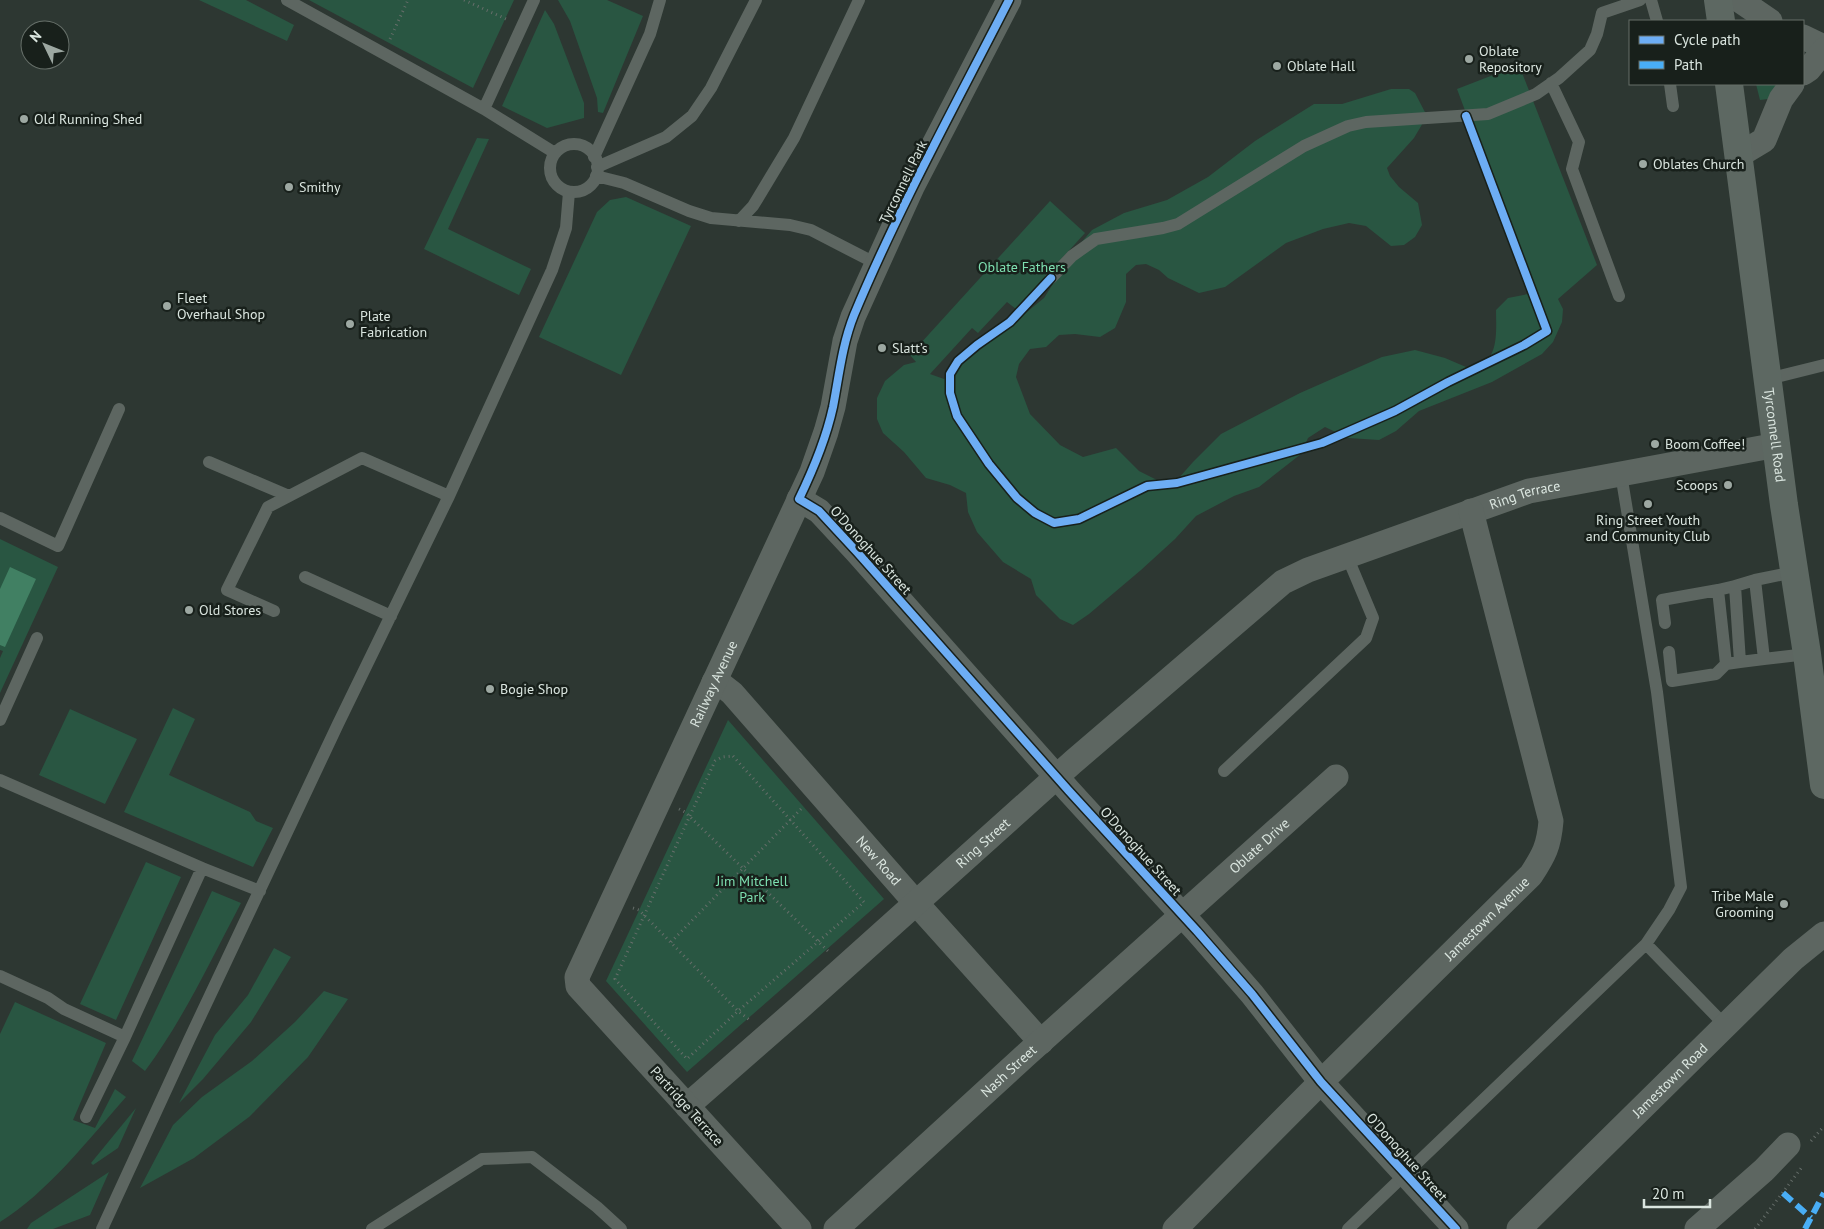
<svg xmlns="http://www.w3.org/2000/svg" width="1824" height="1229" viewBox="0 0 1824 1229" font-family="'PT Sans',sans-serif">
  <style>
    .green { fill: #295642 }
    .water { fill: #418063 }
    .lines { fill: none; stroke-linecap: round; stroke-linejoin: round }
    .path { stroke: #666e6a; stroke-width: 3; stroke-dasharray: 1 4; stroke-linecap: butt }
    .service { stroke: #5d6661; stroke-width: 12 }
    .minor { stroke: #5d6661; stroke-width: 25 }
    .secondary { stroke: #5d6862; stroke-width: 28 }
    .quiet { stroke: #49aef6; stroke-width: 6; stroke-dasharray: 12 6; stroke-linecap: butt }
    .cycleway-casing { stroke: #18201b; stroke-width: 11 }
    .cycleway { stroke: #6dadf4; stroke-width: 8 }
    .poi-dot { fill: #9da8a2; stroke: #18201b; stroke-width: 2 }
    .labels { text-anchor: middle; stroke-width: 5; stroke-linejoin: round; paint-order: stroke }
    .poi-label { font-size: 14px; fill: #dae5df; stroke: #18201b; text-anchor: start }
    .street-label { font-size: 14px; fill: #dae5df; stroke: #18201b }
    .park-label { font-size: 14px; fill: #7ee0b1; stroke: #18201b }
  </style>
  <rect width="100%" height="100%" fill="#2d3732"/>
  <path class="green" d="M 199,0 L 246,0 L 294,25 L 287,41 Z
    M 309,0 L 514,0 L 473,88 Z
    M 558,0 L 607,0 L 643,16 L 603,113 L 598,112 L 597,98 L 570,21 Z
    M 545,10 L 554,24 L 584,103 L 584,118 L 547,128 L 502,106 Z
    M 1519,65 L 1597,265 L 1558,299 L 1563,309 L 1562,322 L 1553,342 L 1542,354 L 1492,382 L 1419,411 L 1396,431 L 1379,440 L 1348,438 L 1325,427 L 1308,438 L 1301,454 L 1259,487 L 1234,496 L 1196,516 L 1175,539 L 1141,570 L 1089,614 L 1073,625 L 1060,619 L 1036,595 L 1031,579 L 1003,562 L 977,532 L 968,512 L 966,493 L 950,485 L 926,478 L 904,452 L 883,433 L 877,419 L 877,398 L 885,381 L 904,365 L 916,362 L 910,355 L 1050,201 L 1085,233 L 1016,309 L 1007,302 L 978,333 L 972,328 L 930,374 L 944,379 L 1044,298 L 1074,251 L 1092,230 L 1124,213 L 1167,200 L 1208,177 L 1255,141 L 1314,104 L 1342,104 L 1391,89 L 1409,89 L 1415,93 L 1427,116 L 1414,138 L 1387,168 L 1390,176 L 1399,187 L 1418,203 L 1422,225 L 1415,237 L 1404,245 L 1391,246 L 1366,226 L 1349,223 L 1323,229 L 1286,243 L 1225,287 L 1199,293 L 1168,278 L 1159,270 L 1146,264 L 1136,265 L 1126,274 L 1126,302 L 1115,328 L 1100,337 L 1075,334 L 1059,335 L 1046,347 L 1030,349 L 1019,364 L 1016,377 L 1030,414 L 1060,445 L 1083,457 L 1116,448 L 1139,471 L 1159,481 L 1178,479 L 1193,462 L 1221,434 L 1300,393 L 1382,357 L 1415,350 L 1445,358 L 1466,367 C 1471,366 1477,365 1482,363 C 1499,356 1496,326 1496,310 L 1508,298 L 1533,293 L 1457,89 Z
    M 1756,84 L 1777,84 L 1768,99 L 1760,100 Z
    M 477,138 L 489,139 L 448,229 L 531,269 L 519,295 L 424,249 Z
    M 626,197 L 691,226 L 621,375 L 539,337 L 597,212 L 610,200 Z
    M 0,539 L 58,567 L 0,693 L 0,658 L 3,651 L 0,650 Z
    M 173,708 L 195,719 L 169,775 L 250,812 L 256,821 L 273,828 L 253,867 L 124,812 Z
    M 70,709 L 137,739 L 105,804 L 39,775 Z
    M 728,720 L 884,899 L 687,1072 L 606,981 Z
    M 146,862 L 181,877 L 116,1020 L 80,1004 Z
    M 212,891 L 241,903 C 211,960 183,1020 145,1071 L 132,1061 Z
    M 274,948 L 291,957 L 251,1022 L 203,1079 L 179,1103 L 215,1035 L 248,995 Z
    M 324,991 L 348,999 L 308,1057 L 249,1117 L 194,1158 L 140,1188 L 173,1125 L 202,1097 L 252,1061 L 295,1022 Z
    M 15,1002 L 106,1043 L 73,1120 L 95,1128 L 115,1089 L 126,1097 C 89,1139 47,1193 0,1222 L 0,1034 Z
    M 136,1108 L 118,1148 L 93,1165 L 91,1163 Z
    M 109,1172 L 90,1215 L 53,1229 L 27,1229 L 31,1223 Z"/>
  <path class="water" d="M 10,567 L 36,579 L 5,647 L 0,645 L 0,589 Z"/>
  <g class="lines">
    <path class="path" d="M 464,0 L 506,19
      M 390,39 L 408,0
      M 733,756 L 864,902 L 738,1011 L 687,1059 L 615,979 L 715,761 L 722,757 Z
      M 679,809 L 685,812 L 828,951
      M 633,908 L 639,910 L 738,1011 L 751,1021
      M 671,942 L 802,808
      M 1811,1141 L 1824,1126
      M 1755,1229 L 1802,1167"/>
    <path class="service" d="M 287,0 L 484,109 L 555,153
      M 1651,0 L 1657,21
      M 1551,83 L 1579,142 L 1572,169 L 1619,296
      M 1670,84 L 1673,106
      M 484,109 L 534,0
      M550 168a24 24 0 1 1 48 0a24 24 0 1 1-48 0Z
      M 594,157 L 650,34 L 660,0
      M 597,167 L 666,137 L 692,116 L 711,88 L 756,0
      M 596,176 L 624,183 L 689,211 L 711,218 L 790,225 L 811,230 L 877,264
      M 739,221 L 753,206 L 794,138 L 859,0
      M 1051,278 L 1072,256 L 1096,239 L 1163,228 L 1178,224 L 1304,146 L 1348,126 L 1366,122 L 1488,114 L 1536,94 L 1559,78 L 1590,50 L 1597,34 L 1602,13 L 1640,0
      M 1768,379 L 1824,365
      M 209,462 L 289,496
      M 0,518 L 58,546 L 119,409
      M 1794,572 L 1755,580 L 1764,659 L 1807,654
      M 305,577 L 391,616
      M 1755,580 L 1735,586 L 1740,662 L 1764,659
      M 1735,586 L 1718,590 L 1726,664 L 1740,662
      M 274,611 L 227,590 L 268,507 L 362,458 L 449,496
      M 1665,623 L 1662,600 L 1718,590
      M 1669,652 L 1672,681 L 1716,674 L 1726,664
      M 0,720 L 37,638
      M 1224,771 L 1366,638 L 1373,618 L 1347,556
      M 0,780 L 202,868 L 260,891
      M 1646,944 L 1717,1017 L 1727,1024
      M 0,976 L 48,998 L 64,1009 L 125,1037
      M 86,1117 L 125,1037 L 202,868
      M 102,1229 L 189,1040 L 338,724 L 449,496 L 552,270 L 566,228 L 569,192
      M 372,1229 L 482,1159 L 532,1157 L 597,1207 L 621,1229
      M 1348,1229 L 1646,944 L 1669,910 L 1681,887 L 1657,692 L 1621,474"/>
    <g class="minor">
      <path d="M 1739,0 L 1770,21"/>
      <path d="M 1803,37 L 1824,47"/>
      <path d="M 1803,73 L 1809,69 L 1824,50"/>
      <path d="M 1739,155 L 1764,140 L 1781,99 L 1792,84"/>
      <path d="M 799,499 L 819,511 L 857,552 L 1069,791 L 1197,931 L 1252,994 L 1321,1082 L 1456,1229"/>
      <path id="s1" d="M 714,682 L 723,686 L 732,693 L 916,903 L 1041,1042"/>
      <path id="s2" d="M 687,1106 L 799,1008 L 1073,762 L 1283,582 L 1308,570 L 1529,491 L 1777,445"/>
      <path id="s3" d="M 799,1229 L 578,986 L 577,977 L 812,472 L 826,432 L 833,407 L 845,341 L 853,317 L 912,187 L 1009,0"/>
      <path id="s4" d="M 836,1229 L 1027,1054 L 1336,777"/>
      <path id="s5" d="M 1175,1229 L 1314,1089 L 1531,875 C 1544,855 1549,846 1551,821 L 1471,511"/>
      <path id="s6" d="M 1519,1229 L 1793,959 L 1824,934"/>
      <path d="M 1697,1229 L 1764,1170 L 1788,1145"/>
    </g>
    <g class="secondary">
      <path d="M 1718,0 L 1721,21"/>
      <path id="s7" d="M 1729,84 L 1784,505 L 1807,654 L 1824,785"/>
    </g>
    <path class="quiet" d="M 1783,1193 L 1811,1218
      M 1805,1229 L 1824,1193"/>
    <defs>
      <path id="cycleway" d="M 1009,0 C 956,104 899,207 854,315 C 842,345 839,376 833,407 C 826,439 813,470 799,499 L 819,511 L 857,552 L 1069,791 L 1197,931 L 1252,994 L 1321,1082 L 1456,1229
        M 1051,278 L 1010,322 L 977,345 L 958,361 L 950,374 L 950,393 L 957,416 L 989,464 L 1017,498 L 1035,513 L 1054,523 L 1079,519 L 1147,486 L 1177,483 L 1322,443 L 1395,411 L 1448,382 L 1524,345 L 1547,331 L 1466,116"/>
    </defs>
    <use href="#cycleway" class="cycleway-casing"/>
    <use href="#cycleway" class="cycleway"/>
  </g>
  <g class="poi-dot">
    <circle cx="1469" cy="59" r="5"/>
    <circle cx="1277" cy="66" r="5"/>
    <circle cx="24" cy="119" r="5"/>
    <circle cx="1643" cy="164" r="5"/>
    <circle cx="289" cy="187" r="5"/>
    <circle cx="167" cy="306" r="5"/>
    <circle cx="350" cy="324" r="5"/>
    <circle cx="882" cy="348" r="5"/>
    <circle cx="1655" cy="444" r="5"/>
    <circle cx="1728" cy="485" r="5"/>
    <circle cx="1648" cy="504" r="5"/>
    <circle cx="189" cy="610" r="5"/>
    <circle cx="490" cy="689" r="5"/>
    <circle cx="1784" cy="904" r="5"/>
  </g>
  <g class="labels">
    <g class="poi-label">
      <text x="1479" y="56">Oblate<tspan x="1479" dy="16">Repository</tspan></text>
      <text x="1287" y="71">Oblate Hall</text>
      <text x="34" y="124">Old Running Shed</text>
      <text x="1653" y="169">Oblates Church</text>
      <text x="299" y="192">Smithy</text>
      <text x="177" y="303">Fleet<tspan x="177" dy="16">Overhaul Shop</tspan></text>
      <text x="360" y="321">Plate<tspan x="360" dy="16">Fabrication</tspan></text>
      <text x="892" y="353">Slatt’s</text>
      <text x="1665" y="449">Boom Coffee!</text>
      <text x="1718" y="490" text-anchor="end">Scoops</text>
      <text x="1648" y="525" text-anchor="middle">Ring Street Youth<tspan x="1648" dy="16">and Community Club</tspan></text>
      <text x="199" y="615">Old Stores</text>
      <text x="500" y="694">Bogie Shop</text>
      <text x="1774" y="901" text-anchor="end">Tribe Male<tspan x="1774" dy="16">Grooming</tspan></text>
    </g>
    <g class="street-label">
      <text transform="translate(903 182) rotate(-64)" y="5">Tyrconnell Park</text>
      <text dy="5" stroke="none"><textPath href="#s7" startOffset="354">Tyrconnell Road</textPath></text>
      <text dy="5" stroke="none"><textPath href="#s2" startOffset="1051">Ring Terrace</textPath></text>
      <text transform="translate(871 550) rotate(48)" y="5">O'Donoghue Street</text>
      <text dy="5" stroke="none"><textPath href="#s3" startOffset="661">Railway Avenue</textPath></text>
      <text dy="5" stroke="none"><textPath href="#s2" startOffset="396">Ring Street</textPath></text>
      <text dy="5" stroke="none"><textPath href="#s4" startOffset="571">Oblate Drive</textPath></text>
      <text transform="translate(1141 851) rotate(48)" y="5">O'Donoghue Street</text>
      <text dy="5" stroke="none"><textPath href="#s1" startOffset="244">New Road</textPath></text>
      <text dy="5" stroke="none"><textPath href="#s5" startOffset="440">Jamestown Avenue</textPath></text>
      <text dy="5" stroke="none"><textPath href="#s4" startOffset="234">Nash Street</textPath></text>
      <text dy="5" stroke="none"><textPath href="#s6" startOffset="212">Jamestown Road</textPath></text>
      <text transform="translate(687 1106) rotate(48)" y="5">Partridge Terrace</text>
      <text transform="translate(1407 1157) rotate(48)" y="5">O'Donoghue Street</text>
    </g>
    <g class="park-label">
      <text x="1022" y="272">Oblate Fathers</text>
      <text x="752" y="886">Jim Mitchell<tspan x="752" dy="16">Park</tspan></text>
    </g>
  </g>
  <rect x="1629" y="20" width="175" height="65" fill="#18201b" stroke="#666f69"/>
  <rect x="1639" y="36" width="25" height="8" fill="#6dadf4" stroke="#666f69"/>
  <text x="1674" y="45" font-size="15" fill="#dae5df">Cycle path</text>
  <rect x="1639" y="61" width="25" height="8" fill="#49aef6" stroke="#666f69"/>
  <text x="1674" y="70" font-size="15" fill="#dae5df">Path</text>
  <g transform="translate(45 45) rotate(313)"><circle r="24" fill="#18201b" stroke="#666f69"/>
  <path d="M0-4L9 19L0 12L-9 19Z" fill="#9da8a2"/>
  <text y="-8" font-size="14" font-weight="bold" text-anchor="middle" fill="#dae5df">N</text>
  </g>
  <path d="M1644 1199v8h66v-8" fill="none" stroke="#dae5df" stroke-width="2.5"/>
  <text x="1652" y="1199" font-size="15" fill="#dae5df" stroke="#18201b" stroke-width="4" paint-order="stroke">20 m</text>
</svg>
